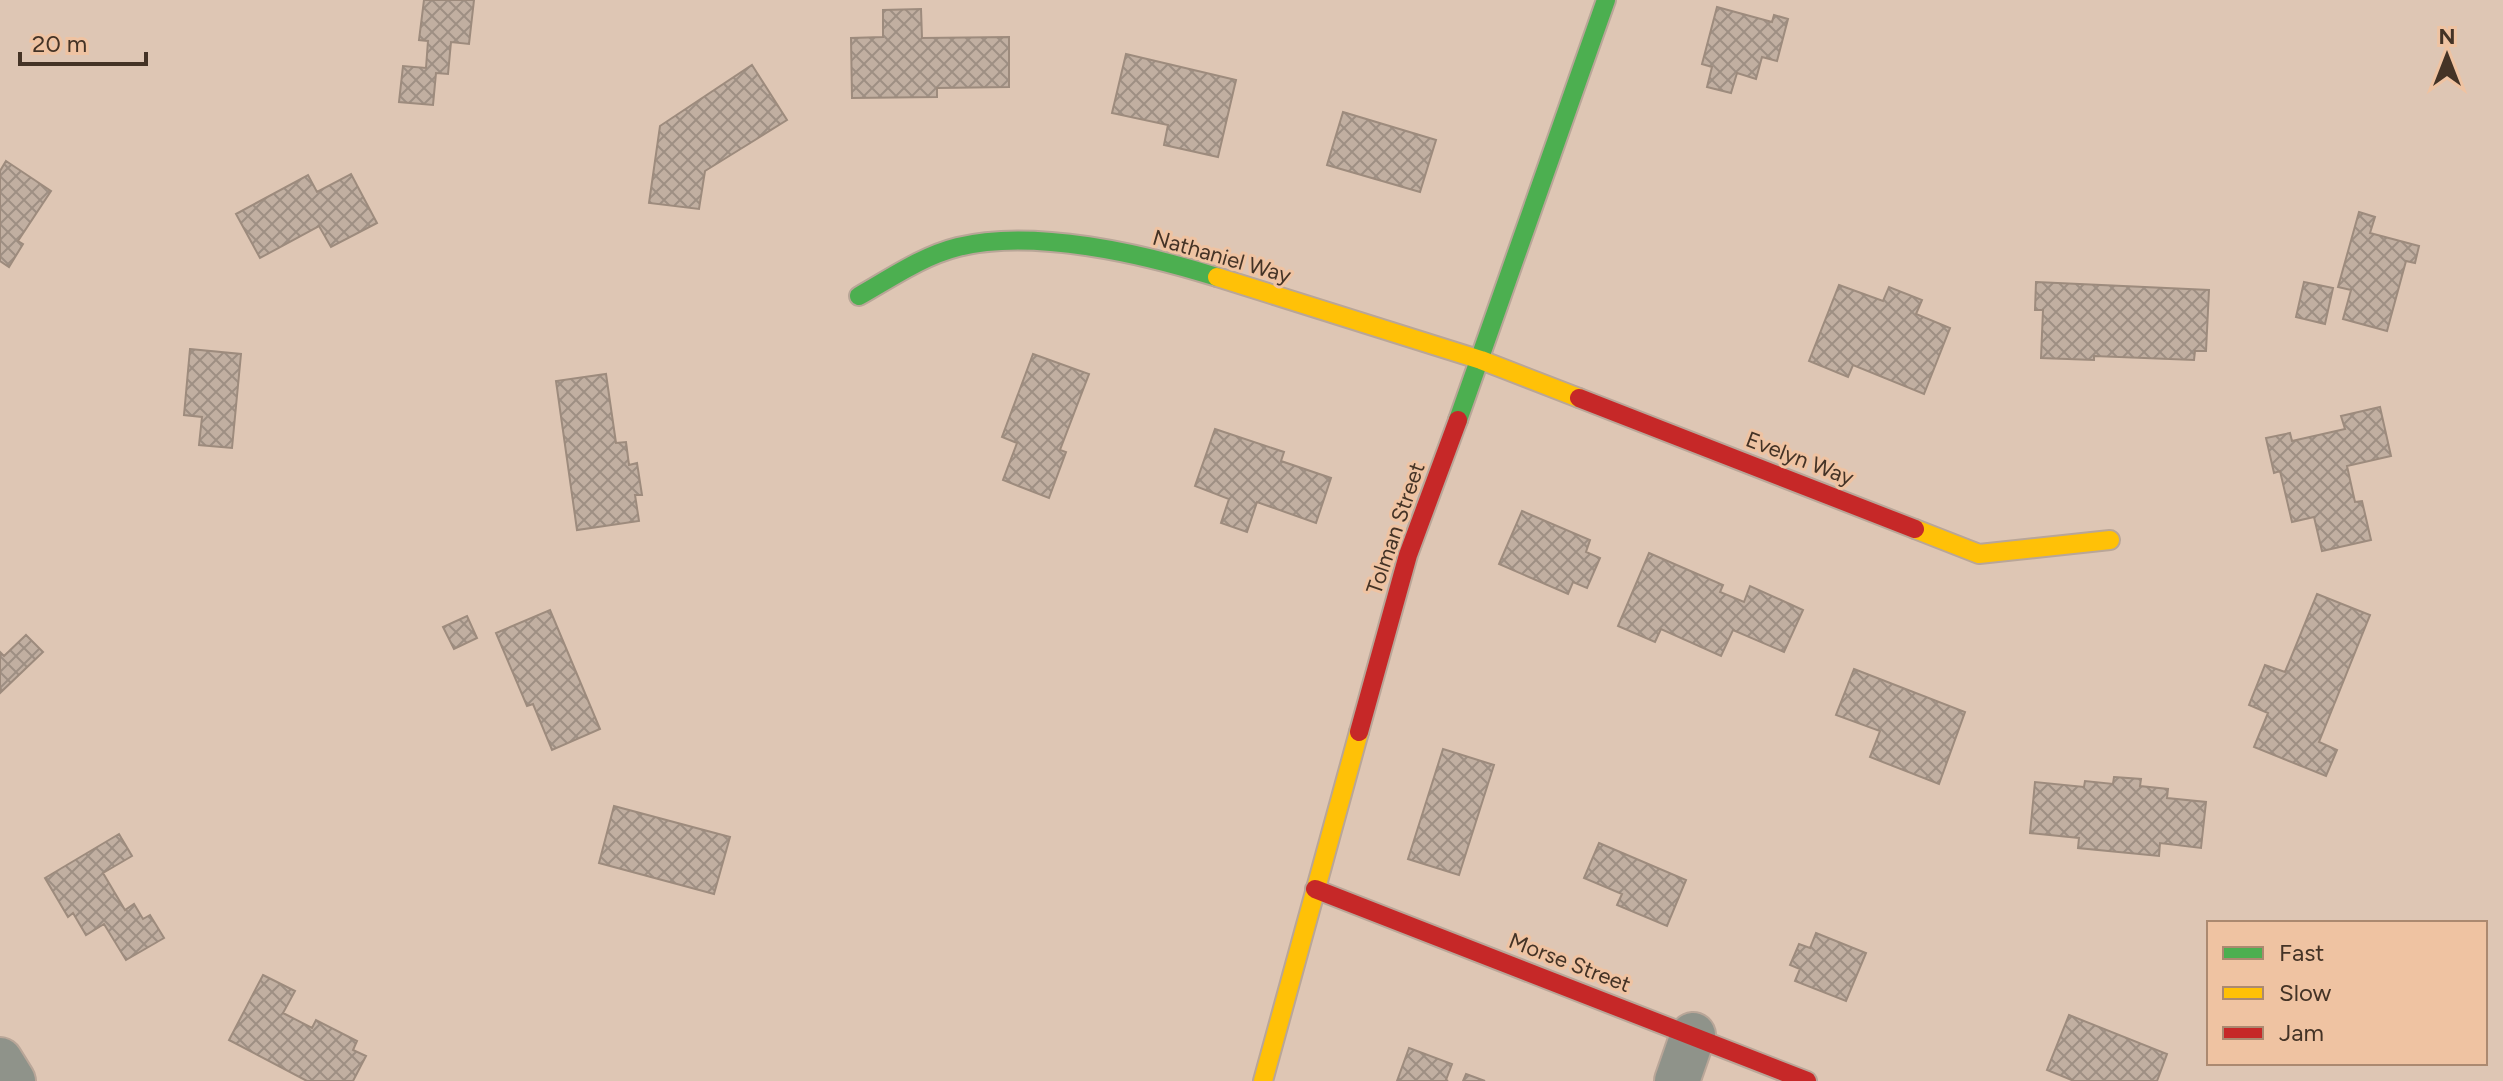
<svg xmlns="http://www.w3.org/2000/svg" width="2503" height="1081" viewBox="0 0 2503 1081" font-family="Figtree,sans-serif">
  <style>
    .building { fill: url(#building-cross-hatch); stroke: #9d8b7d; stroke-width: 2 }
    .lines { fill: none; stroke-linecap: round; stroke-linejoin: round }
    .street-casing { stroke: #b9a698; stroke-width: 48 }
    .fast-casing { stroke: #b9a698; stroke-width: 22 }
    .slow-casing { stroke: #b9a698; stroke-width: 22 }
    .jam-casing { stroke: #b9a698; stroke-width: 22 }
    .street { stroke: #8f938a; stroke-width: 44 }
    .fast { stroke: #4caf50; stroke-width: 18 }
    .slow { stroke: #ffc107; stroke-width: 18 }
    .jam { stroke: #c62828; stroke-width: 18 }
    .labels { text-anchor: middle; stroke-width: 6; stroke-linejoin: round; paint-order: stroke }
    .street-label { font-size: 22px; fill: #443326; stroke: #efc3a2 }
  </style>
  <defs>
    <pattern id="building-cross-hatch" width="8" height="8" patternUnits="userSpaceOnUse" patternTransform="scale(2)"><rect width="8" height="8" fill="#c1afa1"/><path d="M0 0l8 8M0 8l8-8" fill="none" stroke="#9e8f83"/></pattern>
  </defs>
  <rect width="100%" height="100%" fill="#dec6b4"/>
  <path class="building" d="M 424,0 L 474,0 L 469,44 L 451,42 L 448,74 L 436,73 L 433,105 L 399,102 L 403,66 L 426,68 L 428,41 L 419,40 Z
    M 1717,7 L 1772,22 L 1774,15 L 1788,19 L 1777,61 L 1762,57 L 1756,79 L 1737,73 L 1731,93 L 1707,87 L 1712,67 L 1702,64 Z
    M 921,9 L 922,38 L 1009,37 L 1009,87 L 937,88 L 937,97 L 852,98 L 851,38 L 883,37 L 883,10 Z
    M 1126,54 L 1236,80 L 1218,157 L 1164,145 L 1168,125 L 1112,113 Z
    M 752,65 L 787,120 L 705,171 L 699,209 L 649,203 L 660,126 Z
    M 1343,112 L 1436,140 L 1420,192 L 1327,165 Z
    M 6,161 L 51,191 L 18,241 L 23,244 L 9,267 L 0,261 L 0,171 Z
    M 351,174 L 377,223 L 331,247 L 319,226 L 260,258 L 236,214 L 308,175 L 317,192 Z
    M 2359,212 L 2375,217 L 2370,233 L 2419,246 L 2415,263 L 2406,261 L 2387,331 L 2343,319 L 2351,290 L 2338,287 Z
    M 2036,282 L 2209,290 L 2206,351 L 2195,351 L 2194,360 L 2094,356 L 2094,360 L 2041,358 L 2043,310 L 2035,310 Z
    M 2304,282 L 2333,288 L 2325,324 L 2296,317 Z
    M 1839,285 L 1883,301 L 1889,287 L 1922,300 L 1916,314 L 1950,328 L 1924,394 L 1853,365 L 1848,377 L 1809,361 Z
    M 190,349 L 241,354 L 232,448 L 199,445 L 202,417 L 184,415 Z
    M 1033,354 L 1089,374 L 1060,450 L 1066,452 L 1049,498 L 1003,480 L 1017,443 L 1002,437 Z
    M 606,374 L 616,443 L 626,442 L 629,465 L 637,463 L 642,495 L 635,495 L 639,521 L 577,530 L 556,381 Z
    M 2380,407 L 2391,456 L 2347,466 L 2355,502 L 2362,501 L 2371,540 L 2322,551 L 2314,517 L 2292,522 L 2280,471 L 2274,473 L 2266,438 L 2290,433 L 2292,441 L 2345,429 L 2341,416 Z
    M 1215,429 L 1284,452 L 1281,461 L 1331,478 L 1316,523 L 1257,502 L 1247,532 L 1221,523 L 1229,499 L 1195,486 Z
    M 1522,511 L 1590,540 L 1586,552 L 1600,558 L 1587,588 L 1573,582 L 1568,594 L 1499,564 Z
    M 1649,553 L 1723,585 L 1720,592 L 1744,602 L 1750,586 L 1803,610 L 1784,652 L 1733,630 L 1721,656 L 1661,629 L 1655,642 L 1618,626 Z
    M 2317,594 L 2370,615 L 2319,742 L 2337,750 L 2326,776 L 2254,747 L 2268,713 L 2249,705 L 2265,665 L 2285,672 Z
    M 550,610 L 600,729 L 552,750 L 533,704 L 527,706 L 496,633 Z
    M 467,616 L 477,638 L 454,649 L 443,627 Z
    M 26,635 L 43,652 L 0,693 L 0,652 L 4,656 Z
    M 1854,669 L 1965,712 L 1939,784 L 1870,757 L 1880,731 L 1836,715 Z
    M 1443,749 L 1494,765 L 1459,875 L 1408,859 Z
    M 2114,777 L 2141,779 L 2140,786 L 2168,789 L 2167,798 L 2206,802 L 2201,848 L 2160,843 L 2159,856 L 2078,848 L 2079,838 L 2030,833 L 2035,782 L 2084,787 L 2085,781 L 2113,784 Z
    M 614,806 L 730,837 L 714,894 L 599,863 Z
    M 119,834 L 132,856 L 103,873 L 125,910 L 134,904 L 143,919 L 150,915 L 164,938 L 126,960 L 104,924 L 86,935 L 73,913 L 68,917 L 45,878 Z
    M 1599,843 L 1686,880 L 1667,926 L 1617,905 L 1622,894 L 1584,878 Z
    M 1816,933 L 1866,953 L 1846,1001 L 1795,981 L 1800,969 L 1790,965 L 1799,944 L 1810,948 Z
    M 263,975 L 295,991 L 283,1013 L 312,1028 L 316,1020 L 357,1041 L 353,1050 L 366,1056 L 353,1081 L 307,1081 L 229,1040 Z
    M 2069,1015 L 2167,1054 L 2157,1081 L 2074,1081 L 2047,1070 Z
    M 1409,1048 L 1452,1064 L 1446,1080 L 1448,1081 L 1397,1081 Z
    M 1466,1074 L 1485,1081 L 1463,1081 Z"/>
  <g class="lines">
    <defs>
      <path id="street" d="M 0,1060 L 13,1081
        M 1677,1081 L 1693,1035"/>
      <path id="fast" d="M 859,296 C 891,278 922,256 958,247 C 1033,228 1144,254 1217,277
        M 1458,420 L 1606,0"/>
      <path id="slow" d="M 1217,277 L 1481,360 L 1579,398
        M 1915,529 L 1979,554 L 2110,540
        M 1263,1081 L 1359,732"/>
      <path id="jam" d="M 1579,398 L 1915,529
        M 1359,732 L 1408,555 L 1458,420
        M 1315,889 L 1807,1081"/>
    </defs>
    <use href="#street" class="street-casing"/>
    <use href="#fast" class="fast-casing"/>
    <use href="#slow" class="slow-casing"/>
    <use href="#jam" class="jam-casing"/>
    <use href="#street" class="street"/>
    <use href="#fast" class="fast"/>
    <use href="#slow" class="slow"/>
    <use href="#jam" class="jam"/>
  </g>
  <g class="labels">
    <g class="street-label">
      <text transform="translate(1222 256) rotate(16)" y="8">Nathaniel Way</text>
      <text transform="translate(1800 458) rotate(21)" y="8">Evelyn Way</text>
      <text transform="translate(1395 528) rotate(-71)" y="8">Tolman Street</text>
      <text transform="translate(1570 962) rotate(21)" y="8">Morse Street</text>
    </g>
  </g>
  <rect x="2207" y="921" width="280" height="144" fill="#efc3a2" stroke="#ab8970" stroke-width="2"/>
  <rect x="2223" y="947" width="40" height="12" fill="#4caf50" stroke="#ab8970" stroke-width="2"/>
  <text x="2279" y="961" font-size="24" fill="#443326">Fast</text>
  <rect x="2223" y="987" width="40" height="12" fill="#ffc107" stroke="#ab8970" stroke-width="2"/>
  <text x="2279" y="1001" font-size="24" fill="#443326">Slow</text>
  <rect x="2223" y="1027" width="40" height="12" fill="#c62828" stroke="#ab8970" stroke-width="2"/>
  <text x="2279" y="1041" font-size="24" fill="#443326">Jam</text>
  <g transform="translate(2447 56)" stroke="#efc3a2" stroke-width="6" paint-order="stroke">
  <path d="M0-6L14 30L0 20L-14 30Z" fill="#443326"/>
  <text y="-12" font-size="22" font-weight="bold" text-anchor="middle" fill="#443326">N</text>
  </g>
  <path d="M20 52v12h126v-12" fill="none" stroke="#443326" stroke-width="4"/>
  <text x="32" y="52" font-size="24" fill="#443326" stroke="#efc3a2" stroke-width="6" paint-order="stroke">20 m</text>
</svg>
